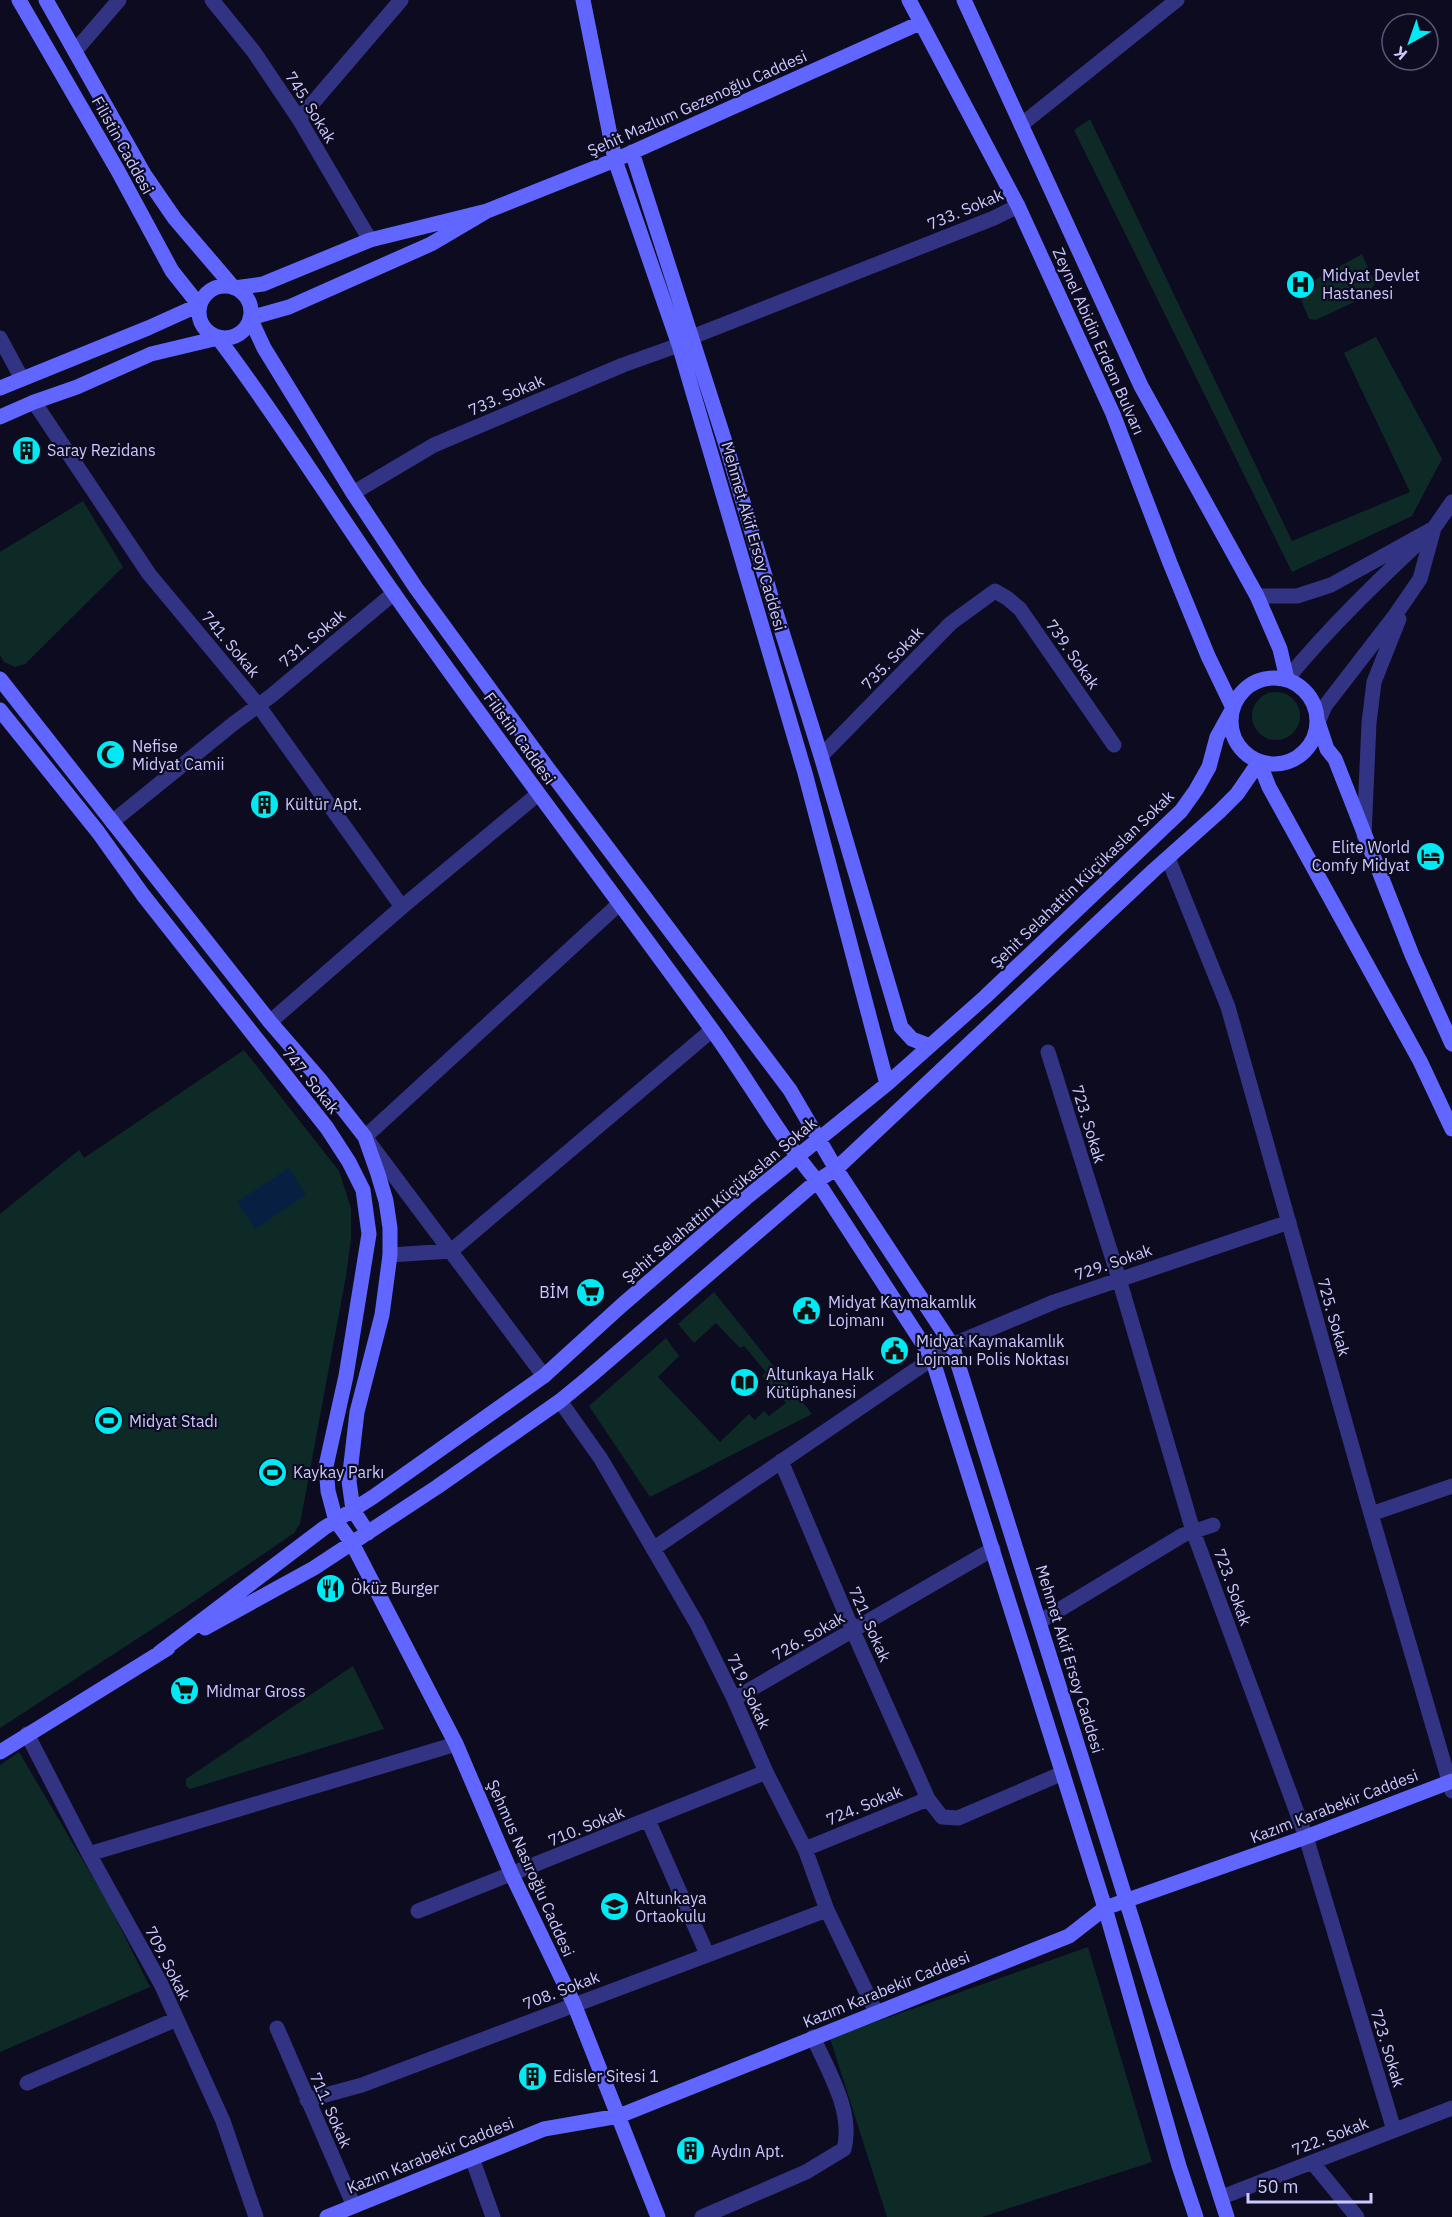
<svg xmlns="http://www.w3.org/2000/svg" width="1452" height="2217" viewBox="0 0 1452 2217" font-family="'IBM Plex Sans',sans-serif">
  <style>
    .green { fill: #0d2a27 }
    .water { fill: #072042 }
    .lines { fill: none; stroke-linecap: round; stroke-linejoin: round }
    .street { stroke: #323383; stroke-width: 15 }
    .secondary { stroke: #6066ff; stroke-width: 15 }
    .labels { text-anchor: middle; stroke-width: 4.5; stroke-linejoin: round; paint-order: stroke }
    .street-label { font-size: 16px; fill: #ccc9ff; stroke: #0d0b20 }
    .poi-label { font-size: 16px; fill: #ccc9ff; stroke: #0d0b20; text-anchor: start }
  </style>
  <rect width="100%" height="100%" fill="#0d0b20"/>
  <path class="green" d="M 1090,119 L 1292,541 L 1410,492 L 1344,353 L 1376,337 L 1442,459 L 1412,516 L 1292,572 L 1074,130 Z
    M 1362,254 L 1375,283 L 1367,296 L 1316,320 L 1309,319 L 1297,290 Z
    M 83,501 L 123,567 L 25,664 L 15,667 L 4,662 L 0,655 L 0,552 Z
    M1252 716a24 24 0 1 1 48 0a24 24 0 1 1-48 0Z
    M 244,1050 L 339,1171 L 351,1208 L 351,1239 L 346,1276 L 300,1524 L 294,1533 L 183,1609 L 0,1728 L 0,1214 L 79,1150 L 84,1158 Z
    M 714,1292 L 812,1414 L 650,1497 L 589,1406 L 666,1338 L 679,1356 L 658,1377 L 720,1442 L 749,1414 L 755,1420 L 764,1411 L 769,1416 L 786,1403 L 762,1376 L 766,1372 L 744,1346 L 740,1348 L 716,1323 L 694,1343 L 678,1324 Z
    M 353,1666 L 384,1729 L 190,1789 L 186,1786 L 186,1779 Z
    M 19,1752 L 108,1903 L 150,1987 L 0,2052 L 0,1765 Z
    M 1088,1947 L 1152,2162 L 982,2217 L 887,2217 L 830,2038 Z"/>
  <path class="water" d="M 289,1168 L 306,1195 L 255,1229 L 237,1202 Z"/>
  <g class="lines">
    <path class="street" d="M 212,0 L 254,52 L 299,119 L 370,240
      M 75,51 L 119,0
      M 299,119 L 401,0
      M 1021,125 L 1177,0
      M 692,337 L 994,218 L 1018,206
      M 0,338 L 22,379
      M 34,402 L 149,574 L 258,705 L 402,907
      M 353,493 L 434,445 L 623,365 L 679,345
      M 1257,596 L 1297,596 L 1331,585 L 1434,528 L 1452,502
      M 1287,679 C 1331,625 1383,576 1434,528 L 1420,579 L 1396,614 L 1325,706 L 1318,722
      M 821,756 L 951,623 L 995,591 L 1007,598 L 1020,609 L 1114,745
      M 112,822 L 233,724 L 271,696 L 394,593
      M 1364,836 L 1369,723 L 1374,682 L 1399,619
      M 1168,858 L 1228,1007 L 1371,1514 L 1452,1791
      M 270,1022 L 402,907 L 538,794
      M 1048,1052 L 1119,1279 L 1193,1531 L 1306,1837 L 1394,2130
      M 390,1255 L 451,1251 L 712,1030
      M 544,1376 L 365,1137 L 619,904
      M 560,1401 L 601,1459 L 697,1624 L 734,1699 L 766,1772 L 805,1849 L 827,1910 L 876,2012
      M 781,1461 L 853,1631 L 928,1799
      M 1371,1514 L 1452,1486
      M 653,1549 L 952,1345 L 1054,1302 L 1289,1222
      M 1039,1622 L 1183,1535 L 1213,1525
      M 734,1699 L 993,1549
      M 27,1734 L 89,1854 L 161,1984 L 223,2121 L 256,2217
      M 648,1820 L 707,1954
      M 805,1849 L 928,1799 L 942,1817 L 958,1818 L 1063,1773
      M 89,1854 L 456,1744
      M 418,1911 L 766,1772
      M 277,2028 L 354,2206
      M 27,2083 L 177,2019
      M 307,2100 L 362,2085 L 827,1910
      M 472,2158 L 493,2217
      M 1312,2162 L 1357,2217
      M 1222,2197 L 1452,2108
      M 702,2217 L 806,2172 L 844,2149 C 854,2112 828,2071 813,2037"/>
    <path class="secondary" d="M 46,0 L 144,174 L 175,219 L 234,288 L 263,284 L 370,240 L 487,211 L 431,244 L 289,307 L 250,318 L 264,348 L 353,493 L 416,588 L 549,770 L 790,1090 L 836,1169 L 952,1345 L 1158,2002 L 1227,2217
      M 583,0 L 615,160 L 679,345 L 805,773 L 887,1084
      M 964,0 L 1141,386 L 1257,596 L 1280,649 L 1287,679
      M 632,152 L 727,448 L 773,603 L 821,756 L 901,1027 L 912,1039 L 930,1046
      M 487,211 L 615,160 L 920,23
      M199 312a26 26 0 1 1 52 0a26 26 0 1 1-52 0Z
      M 0,388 L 148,328 L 199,305 L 172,271 L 118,171 L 19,0
      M 0,417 L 34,402 L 77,387 L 151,354 L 218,338 C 281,421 335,510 395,595 C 497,741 606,883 710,1027 C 747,1078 777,1133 817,1181 L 932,1358 L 1105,1908 L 1179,2166 L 1196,2217
      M1231 721a43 43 0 1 1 86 0a43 43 0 1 1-86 0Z
      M 0,679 L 270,1022 L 322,1082 L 365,1137 L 378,1174 L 386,1201 L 390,1228 L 390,1255 L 382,1315 L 357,1412 L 349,1481 L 353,1510 L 368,1533
      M 0,710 L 98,832 L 143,895 L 327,1128 L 349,1162 L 363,1190 L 369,1234 L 346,1376 L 326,1466 L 328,1491 L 336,1521 L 352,1543 L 456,1744 L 512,1875 L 574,2004 L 658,2217
      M 1318,722 L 1327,749 L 1335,759 L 1412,955 L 1452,1044
      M 1259,762 L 1269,787 L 1420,1061 L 1452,1129
      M 205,1628 L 314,1568 L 437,1487 L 560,1401 L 588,1378 L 817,1181 L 836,1169 L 1154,870 L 1219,812 L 1237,794 L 1259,762
      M 159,1653 L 324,1528 L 373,1497 L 544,1376 L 622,1305 L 746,1198 L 887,1084 L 985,997 L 1181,811 L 1196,790 L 1209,767 L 1217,737 L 1233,708 L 1208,656 L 1170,563 L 1113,414 L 1018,206 L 909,0
      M 0,1752 L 168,1648
      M 327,2217 L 544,2129 L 619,2116 L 1069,1936 L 1105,1908 L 1306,1837 L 1452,1781"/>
  </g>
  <defs>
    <symbol id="hospital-disc" viewBox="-11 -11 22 22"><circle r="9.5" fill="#00eaf4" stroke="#0d0b20"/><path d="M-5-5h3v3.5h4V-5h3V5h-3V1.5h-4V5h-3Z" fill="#111"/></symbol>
    <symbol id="building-disc" viewBox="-11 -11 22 22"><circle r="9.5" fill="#00eaf4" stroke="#0d0b20"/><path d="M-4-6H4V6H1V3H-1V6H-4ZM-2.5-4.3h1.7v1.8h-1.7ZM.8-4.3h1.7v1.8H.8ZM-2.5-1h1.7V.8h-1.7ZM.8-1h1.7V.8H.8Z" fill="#111"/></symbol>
    <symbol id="mosque-disc" viewBox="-11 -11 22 22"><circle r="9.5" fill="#00eaf4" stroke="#0d0b20"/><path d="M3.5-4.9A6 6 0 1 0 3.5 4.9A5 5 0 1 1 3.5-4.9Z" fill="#111"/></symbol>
    <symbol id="hotel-disc" viewBox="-11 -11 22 22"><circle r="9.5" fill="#00eaf4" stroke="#0d0b20"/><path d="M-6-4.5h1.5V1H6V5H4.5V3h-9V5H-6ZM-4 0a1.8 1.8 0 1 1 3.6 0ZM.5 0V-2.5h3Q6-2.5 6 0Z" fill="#111"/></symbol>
    <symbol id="supermarket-disc" viewBox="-11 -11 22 22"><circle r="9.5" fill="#00eaf4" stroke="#0d0b20"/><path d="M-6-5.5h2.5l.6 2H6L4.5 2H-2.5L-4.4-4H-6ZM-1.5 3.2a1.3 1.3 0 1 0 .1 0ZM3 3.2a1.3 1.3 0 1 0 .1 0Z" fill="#111"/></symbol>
    <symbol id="civic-disc" viewBox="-11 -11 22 22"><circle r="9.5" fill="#00eaf4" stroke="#0d0b20"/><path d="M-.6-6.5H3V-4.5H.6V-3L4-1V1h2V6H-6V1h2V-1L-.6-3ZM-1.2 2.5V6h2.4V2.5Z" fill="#111"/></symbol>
    <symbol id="library-disc" viewBox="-11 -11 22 22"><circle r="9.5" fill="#00eaf4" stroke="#0d0b20"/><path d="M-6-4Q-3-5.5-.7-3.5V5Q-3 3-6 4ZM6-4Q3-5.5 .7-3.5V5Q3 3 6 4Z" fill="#111"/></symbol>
    <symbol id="stadium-disc" viewBox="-11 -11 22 22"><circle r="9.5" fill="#00eaf4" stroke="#0d0b20"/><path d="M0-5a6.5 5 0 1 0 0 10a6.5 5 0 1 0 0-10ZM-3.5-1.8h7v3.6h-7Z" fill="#111"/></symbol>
    <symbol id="restaurant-disc" viewBox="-11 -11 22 22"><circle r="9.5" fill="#00eaf4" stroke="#0d0b20"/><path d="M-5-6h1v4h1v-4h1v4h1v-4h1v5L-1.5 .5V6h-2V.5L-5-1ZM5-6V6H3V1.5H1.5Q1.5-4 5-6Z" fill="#111"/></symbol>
    <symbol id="school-disc" viewBox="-11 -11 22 22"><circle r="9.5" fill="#00eaf4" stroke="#0d0b20"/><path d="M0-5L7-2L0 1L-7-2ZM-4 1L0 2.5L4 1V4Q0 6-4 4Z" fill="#111"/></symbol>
  </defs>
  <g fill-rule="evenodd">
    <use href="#hospital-disc" x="1284" y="268" width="33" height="33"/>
    <use href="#building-disc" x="10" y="434" width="33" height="33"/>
    <use href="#mosque-disc" x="94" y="738" width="33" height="33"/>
    <use href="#building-disc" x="248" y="788" width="33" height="33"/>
    <use href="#hotel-disc" x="1414" y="840" width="33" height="33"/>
    <use href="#supermarket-disc" x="574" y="1276" width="33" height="33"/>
    <use href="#civic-disc" x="790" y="1294" width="33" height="33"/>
    <use href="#civic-disc" x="878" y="1334" width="33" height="33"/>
    <use href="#library-disc" x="728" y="1366" width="33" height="33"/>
    <use href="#stadium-disc" x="92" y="1404" width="33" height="33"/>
    <use href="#stadium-disc" x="256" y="1456" width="33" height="33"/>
    <use href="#restaurant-disc" x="314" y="1572" width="33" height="33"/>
    <use href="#supermarket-disc" x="168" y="1674" width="33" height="33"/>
    <use href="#school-disc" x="598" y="1890" width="33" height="33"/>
    <use href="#building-disc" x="516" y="2060" width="33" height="33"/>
    <use href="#building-disc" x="674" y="2134" width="33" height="33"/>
  </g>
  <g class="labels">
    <g class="street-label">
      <text transform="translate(697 103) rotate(-24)" y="6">Şehit Mazlum Gezenoğlu Caddesi</text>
      <text transform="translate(311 107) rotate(58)" y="6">745. Sokak</text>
      <text transform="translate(123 145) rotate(61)" y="6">Filistin Caddesi</text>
      <text transform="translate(965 209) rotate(-23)" y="6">733. Sokak</text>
      <text transform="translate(1099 341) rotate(66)" y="6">Zeynel Abidin Erdem Bulvarı</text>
      <text transform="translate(506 395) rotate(-23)" y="6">733. Sokak</text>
      <text transform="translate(754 536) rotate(74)" y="6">Mehmet Akif Ersoy Caddesi</text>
      <text transform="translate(312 638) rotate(-40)" y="6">731. Sokak</text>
      <text transform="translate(231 644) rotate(50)" y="6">741. Sokak</text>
      <text transform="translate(1073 654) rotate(55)" y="6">739. Sokak</text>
      <text transform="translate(892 658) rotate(-46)" y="6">735. Sokak</text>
      <text transform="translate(520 738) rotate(54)" y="6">Filistin Caddesi</text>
      <text transform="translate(1082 879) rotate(-44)" y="6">Şehit Selahattin Küçükaslan Sokak</text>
      <text transform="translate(311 1080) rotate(51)" y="6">747. Sokak</text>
      <text transform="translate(1089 1124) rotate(73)" y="6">723. Sokak</text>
      <text transform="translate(719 1200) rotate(-40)" y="6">Şehit Selahattin Küçükaslan Sokak</text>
      <text transform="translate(1113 1262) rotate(-19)" y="6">729. Sokak</text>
      <text transform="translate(1334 1317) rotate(74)" y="6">725. Sokak</text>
      <text transform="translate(1233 1587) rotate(70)" y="6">723. Sokak</text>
      <text transform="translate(870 1624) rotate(66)" y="6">721. Sokak</text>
      <text transform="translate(808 1636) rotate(-30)" y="6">726. Sokak</text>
      <text transform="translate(1070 1659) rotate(73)" y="6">Mehmet Akif Ersoy Caddesi</text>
      <text transform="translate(749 1691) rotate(65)" y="6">719. Sokak</text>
      <text transform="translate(864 1805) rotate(-22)" y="6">724. Sokak</text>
      <text transform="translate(1334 1806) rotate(-21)" y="6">Kazım Karabekir Caddesi</text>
      <text transform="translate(586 1826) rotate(-22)" y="6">710. Sokak</text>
      <text transform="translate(531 1868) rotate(66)" y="6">Şehmus Nasıroğlu Caddesi</text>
      <text transform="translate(168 1963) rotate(63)" y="6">709. Sokak</text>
      <text transform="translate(886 1989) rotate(-22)" y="6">Kazım Karabekir Caddesi</text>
      <text transform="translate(561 1990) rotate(-21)" y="6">708. Sokak</text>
      <text transform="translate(1388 2048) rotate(73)" y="6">723. Sokak</text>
      <text transform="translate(331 2110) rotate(66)" y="6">711. Sokak</text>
      <text transform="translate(1330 2136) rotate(-21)" y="6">722. Sokak</text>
      <text transform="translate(430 2155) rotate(-22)" y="6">Kazım Karabekir Caddesi</text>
    </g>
    <g class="poi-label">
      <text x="1322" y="281">Midyat Devlet<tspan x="1322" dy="18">Hastanesi</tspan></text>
      <text x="47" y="456">Saray Rezidans</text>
      <text x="132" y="752">Nefise<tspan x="132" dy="18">Midyat Camii</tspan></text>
      <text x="285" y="810">Kültür Apt.</text>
      <text x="1410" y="853" text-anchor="end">Elite World<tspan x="1410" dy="18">Comfy Midyat</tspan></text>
      <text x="569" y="1298" text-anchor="end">BİM</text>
      <text x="828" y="1308">Midyat Kaymakamlık<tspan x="828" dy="18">Lojmanı</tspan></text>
      <text x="916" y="1347">Midyat Kaymakamlık<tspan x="916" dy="18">Lojmanı Polis Noktası</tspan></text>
      <text x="766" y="1380">Altunkaya Halk<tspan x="766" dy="18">Kütüphanesi</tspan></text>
      <text x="129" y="1427">Midyat Stadı</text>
      <text x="293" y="1478">Kaykay Parkı</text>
      <text x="351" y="1594">Öküz Burger</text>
      <text x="206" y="1697">Midmar Gross</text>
      <text x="635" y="1904">Altunkaya<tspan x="635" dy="18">Ortaokulu</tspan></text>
      <text x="553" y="2082">Edisler Sitesi 1</text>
      <text x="711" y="2157">Aydın Apt.</text>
    </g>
  </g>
  <g transform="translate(1410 42) rotate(220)"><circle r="28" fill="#0d0b20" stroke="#595779" stroke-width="1.5"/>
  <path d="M0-4.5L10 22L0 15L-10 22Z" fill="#00eaf4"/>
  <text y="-9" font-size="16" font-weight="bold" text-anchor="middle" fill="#ccc9ff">K</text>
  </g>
  <path d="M1248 2193v9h123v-9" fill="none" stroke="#ccc9ff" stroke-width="3"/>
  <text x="1257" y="2193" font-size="18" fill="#ccc9ff" stroke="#0d0b20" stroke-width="4.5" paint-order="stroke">50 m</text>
</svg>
